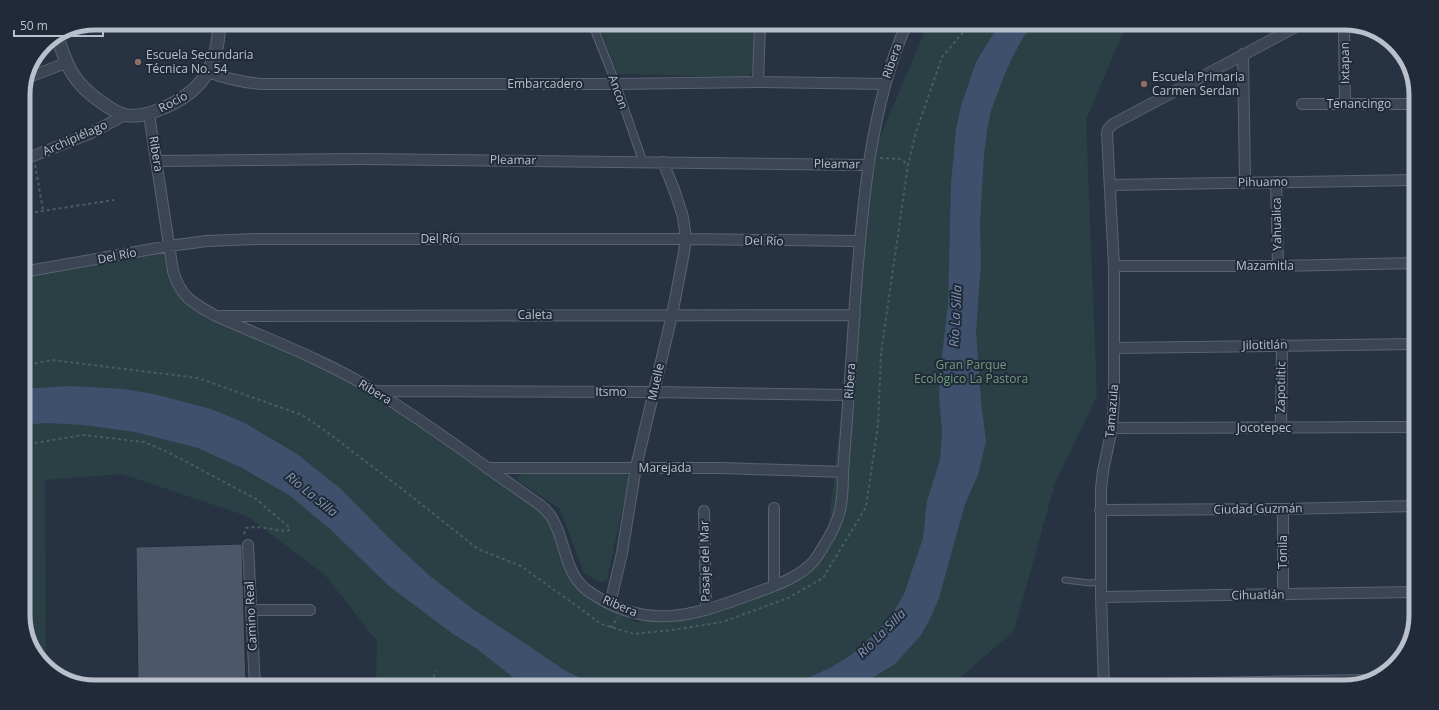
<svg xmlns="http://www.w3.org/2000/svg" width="1439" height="710" viewBox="0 0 1439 710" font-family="'Open Sans',sans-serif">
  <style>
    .green { fill: #2a4044 }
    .water { fill: #3e506c }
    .building { fill: #4c5769; stroke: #222c3a }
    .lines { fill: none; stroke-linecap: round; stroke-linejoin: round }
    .service-casing { stroke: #5a6370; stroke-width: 7 }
    .pedestrian-casing { stroke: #5a6370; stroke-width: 9 }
    .minor-casing { stroke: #5a6370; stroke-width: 12 }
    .tertiary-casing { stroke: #5a6370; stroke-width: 14 }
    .path { stroke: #485d60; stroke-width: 2; stroke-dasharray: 3 3; stroke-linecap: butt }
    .service { stroke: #3c4553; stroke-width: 5 }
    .pedestrian { stroke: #3c4553; stroke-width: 7 }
    .minor { stroke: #3c4553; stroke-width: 10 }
    .tertiary { stroke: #3c4553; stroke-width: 12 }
    .education-dot { fill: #8d6e63; stroke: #202a38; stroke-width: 1.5 }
    .labels { text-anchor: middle; stroke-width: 4; stroke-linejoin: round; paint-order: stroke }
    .poi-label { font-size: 12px; fill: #b9c0cc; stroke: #202a38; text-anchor: start }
    .street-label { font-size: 12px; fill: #b9c0cc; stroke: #202a38 }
    .park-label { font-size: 12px; fill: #719d7c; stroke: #202a38 }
    .water-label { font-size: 13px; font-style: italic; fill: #8196b2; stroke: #202a38 }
    .rim { fill: none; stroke: #b9c0cc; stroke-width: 5 }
  </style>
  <rect width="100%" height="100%" fill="#273343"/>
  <path class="green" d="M 598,23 L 753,23 L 753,71 L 747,77 L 618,74 Z
    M 927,23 L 1127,23 L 1086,120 L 1097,396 L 1055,483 L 1014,631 L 949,687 L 376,687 L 377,641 L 325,575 L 247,516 L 122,474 L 45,480 L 46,665 L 35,655 L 23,620 L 23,272 L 169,246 L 183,295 L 346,375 L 547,511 L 574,575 L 623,610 L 620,614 L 636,622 L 706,610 L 800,573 L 827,541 L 868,165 L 921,41 Z
    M 624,472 L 629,477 L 607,580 L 601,582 L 584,573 L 560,509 L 518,481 L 517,478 L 522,473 Z"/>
  <path class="water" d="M 1000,23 L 1035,23 L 1024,36 L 1013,56 L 1004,76 L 991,111 L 987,131 L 984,155 L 980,223 L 981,263 L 976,332 L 981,400 L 986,441 L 978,475 L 965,504 L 939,598 L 930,619 L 921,635 L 895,664 L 857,687 L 787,687 L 832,667 L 851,655 L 870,638 L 890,618 L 904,594 L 923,538 L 927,501 L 940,460 L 942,433 L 939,397 L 940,372 L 948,305 L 951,184 L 956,129 L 961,106 L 976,62 Z
    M 69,386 L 124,389 L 154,394 L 211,409 L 243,422 L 297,454 L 341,489 L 392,541 L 430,576 L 474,610 L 526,644 L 564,670 L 600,687 L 527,687 L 524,686 L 477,649 L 453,634 L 389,586 L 330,529 L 289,495 L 242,468 L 198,448 L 135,432 L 83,425 L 46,423 L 23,425 L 23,389 Z"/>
  <path class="building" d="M 242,544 L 246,687 L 138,687 L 136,547 Z"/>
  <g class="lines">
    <defs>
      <path id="service" d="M 1065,580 L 1090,583 L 1101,582"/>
      <path id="pedestrian" d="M 592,23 L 616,84 L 643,162"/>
      <path id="minor" d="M 1344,23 L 1345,103
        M 1243,54 L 1245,182
        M 208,72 C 227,79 244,83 264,84 L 616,84 L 758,82 L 884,84
        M 29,77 L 66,63
        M 758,82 L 760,23
        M 1302,104 L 1416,104
        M 149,114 L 173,271 C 181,298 193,303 216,316 C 268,339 327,361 375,391 C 432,426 485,467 540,505 C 545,509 549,513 552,518 C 566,541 564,574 588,591 C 645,631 691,617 752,594 C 771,587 793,580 809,566 C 815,561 819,554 823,547 C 841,519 843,505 843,472 C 847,416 852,359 855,302 C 862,210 869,109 907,23
        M 23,160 L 89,134 L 125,115
        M 157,161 L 362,159 L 868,165
        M 1276,182 L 1278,266
        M 1110,185 L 1416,180
        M 1114,266 L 1278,266 L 1416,263
        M 23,272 L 169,246 L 207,241 L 256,239 L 686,239 L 860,241
        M 221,316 L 855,315
        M 1114,348 L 1416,344
        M 375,391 L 653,392 L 849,395
        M 1112,428 L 1416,427
        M 1281,428 L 1282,345
        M 487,468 L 722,468 L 843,472
        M 1100,510 L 1283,509 L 1416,506
        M 704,511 L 706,610
        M 248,545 L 255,687
        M 774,586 L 774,508
        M 1283,595 L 1283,509
        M 1101,597 L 1416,592
        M 610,604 L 622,553 L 636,467 L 672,315 L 683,258 L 686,239 L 683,217 L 675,192 L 663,162
        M 251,610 L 310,610
        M 1104,685 L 1366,680
        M 1104,687 L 1101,597 L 1101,488 L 1103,471 L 1112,428 L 1114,400 L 1114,266 L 1107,133 L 1108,129 L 1113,124 L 1303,23"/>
      <path id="tertiary" d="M 57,36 C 67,66 73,83 101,102 C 108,107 116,113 125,115 C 138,118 152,113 163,108 C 202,92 219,65 219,23"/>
    </defs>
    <use href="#service" class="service-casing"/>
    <use href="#pedestrian" class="pedestrian-casing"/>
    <use href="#minor" class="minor-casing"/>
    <use href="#tertiary" class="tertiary-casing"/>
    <path class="path" d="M 880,158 L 901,159 L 908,165
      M 35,165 L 43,210
      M 23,214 L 114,200
      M 23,366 L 52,360 L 198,378 L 302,415 L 327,432 L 406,492 L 478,549 L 521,566 L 578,607 L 601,624 L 634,634 L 672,630 L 723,622 L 788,598 L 823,578 L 866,507 L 878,425 L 881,353 L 908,165 L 916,132 L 942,57 L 971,23
      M 23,445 L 83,435 L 144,442 L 168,452 L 256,499 L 290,528 L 288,531 C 274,531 260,525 246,528 L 244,534
      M 611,628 L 618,617
      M 427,687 L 437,671"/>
    <use href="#service" class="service"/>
    <use href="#pedestrian" class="pedestrian"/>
    <use href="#minor" class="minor"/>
    <use href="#tertiary" class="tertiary"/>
  </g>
  <g class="education-dot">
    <circle cx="138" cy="62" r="4"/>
    <circle cx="1144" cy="84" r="4"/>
  </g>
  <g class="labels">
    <g class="poi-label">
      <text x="146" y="59">Escuela Secundaria<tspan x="146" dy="14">Técnica No. 54</tspan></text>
      <text x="1152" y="81">Escuela Primaria<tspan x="1152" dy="14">Carmen Serdan</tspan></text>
    </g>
    <g class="street-label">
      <text transform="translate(892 61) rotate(-71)" y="4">Ribera</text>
      <text transform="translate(1345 63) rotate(-91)" y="4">Ixtapan</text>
      <text x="545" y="88">Embarcadero</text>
      <text transform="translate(618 92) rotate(70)" y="4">Ancon</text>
      <text transform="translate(173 102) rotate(-28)" y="4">Rocío</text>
      <text x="1359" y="108">Tenancingo</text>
      <text transform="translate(75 138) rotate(-24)" y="4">Archipiélago</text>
      <text transform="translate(156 154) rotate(81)" y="4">Ribera</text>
      <text transform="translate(513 160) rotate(1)" y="4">Pleamar</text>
      <text transform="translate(837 164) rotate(1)" y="4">Pleamar</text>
      <text transform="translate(1263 182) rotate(-1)" y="4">Pihuamo</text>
      <text transform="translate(1277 224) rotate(-91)" y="4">Yahualica</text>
      <text x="440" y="243">Del Río</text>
      <text transform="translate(764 241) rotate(1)" y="4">Del Río</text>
      <text transform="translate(117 256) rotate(-11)" y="4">Del Río</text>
      <text x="1265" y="270">Mazamitla</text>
      <text x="535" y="319">Caleta</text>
      <text transform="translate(1265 345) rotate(-1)" y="4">Jilotitlán</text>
      <text transform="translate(850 381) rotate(-86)" y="4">Ribera</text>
      <text transform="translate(656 382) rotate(-77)" y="4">Muelle</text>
      <text transform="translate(1281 387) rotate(-89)" y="4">Zapotiltic</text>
      <text transform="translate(375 392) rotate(31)" y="4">Ribera</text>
      <text x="611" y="396">Itsmo</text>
      <text transform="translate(1112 411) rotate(-85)" y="4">Tamazula</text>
      <text x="1264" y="432">Jocotepec</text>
      <text x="665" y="472">Marejada</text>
      <text transform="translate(1258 509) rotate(-1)" y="4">Ciudad Guzmán</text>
      <text transform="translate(1283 552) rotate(-90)" y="4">Tonila</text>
      <text transform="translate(705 561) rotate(-91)" y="4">Pasaje del Mar</text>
      <text transform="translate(1258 595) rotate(-1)" y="4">Cihuatlán</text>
      <text transform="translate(620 606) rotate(23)" y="4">Ribera</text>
      <text transform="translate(251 616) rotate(-93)" y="4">Camino Real</text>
    </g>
    <g class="park-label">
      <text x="971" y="369">Gran Parque<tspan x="971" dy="14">Ecológico La Pastora</tspan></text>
    </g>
    <g class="water-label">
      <text transform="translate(955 316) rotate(-87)" y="5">Río La Silla</text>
      <text transform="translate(312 494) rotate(39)" y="5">Río La Silla</text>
      <text transform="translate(881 633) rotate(-45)" y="5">Río La Silla</text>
    </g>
  </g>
  <path d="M0 0H1439V710H0ZM95 30H1344A65 65 0 0 1 1409 95V615A65 65 0 0 1 1344 680H95A65 65 0 0 1 30 615V95A65 65 0 0 1 95 30Z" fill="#202a38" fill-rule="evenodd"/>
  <path class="rim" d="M95 30H1344A65 65 0 0 1 1409 95V615A65 65 0 0 1 1344 680H95A65 65 0 0 1 30 615V95A65 65 0 0 1 95 30Z"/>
  <path d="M14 30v6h89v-6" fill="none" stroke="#b9c0cc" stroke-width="2"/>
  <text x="20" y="30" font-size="12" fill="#b9c0cc" stroke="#202a38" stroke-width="3" paint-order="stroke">50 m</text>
</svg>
